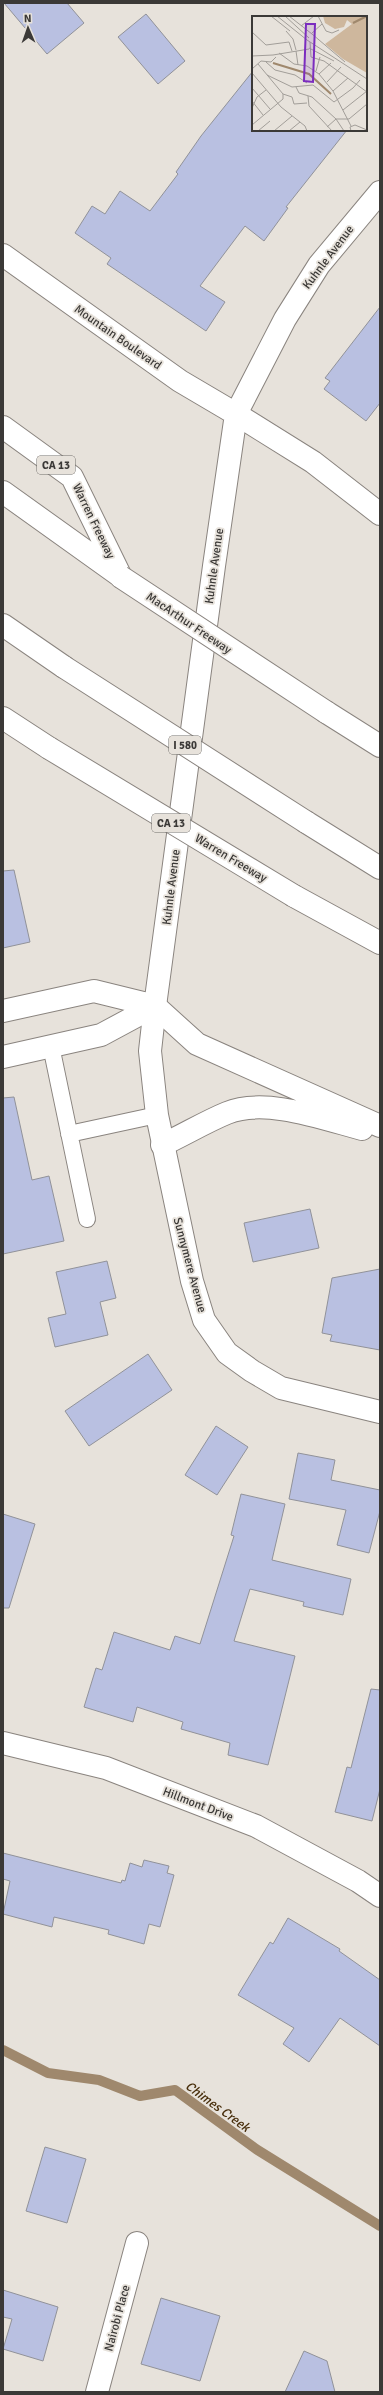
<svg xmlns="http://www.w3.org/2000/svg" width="383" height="2395" viewBox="0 0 383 2395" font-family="Signika,sans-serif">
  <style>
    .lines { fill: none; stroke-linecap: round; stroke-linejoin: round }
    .stream { stroke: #9f886d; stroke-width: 10 }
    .building { fill: #b9c0e1; stroke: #919299 }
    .lane-casing { stroke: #8a847f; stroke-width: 18 }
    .street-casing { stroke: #8a847f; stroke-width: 24 }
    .secondary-casing { stroke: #8a847f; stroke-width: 24 }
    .highway-casing { stroke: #8a847f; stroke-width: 24 }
    .lane { stroke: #fff; stroke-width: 16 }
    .street { stroke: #fff; stroke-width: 22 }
    .secondary { stroke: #fff; stroke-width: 22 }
    .highway { stroke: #fff; stroke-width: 22 }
    .highway-bridge-casing { stroke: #8a847f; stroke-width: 24; stroke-linecap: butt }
    .highway-bridge { stroke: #fff; stroke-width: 22 }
    .labels { text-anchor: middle; stroke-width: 3.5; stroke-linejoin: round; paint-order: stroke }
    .shield { fill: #e7e2db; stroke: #6f6c68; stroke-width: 1 }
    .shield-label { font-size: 11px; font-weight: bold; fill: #3b3937 }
    .street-label { font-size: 12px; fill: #3b3937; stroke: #e7e2db }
    .water-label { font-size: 13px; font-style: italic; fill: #472d0a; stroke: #e7e2db }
    .inset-river { fill: none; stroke: #9f886d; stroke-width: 2 }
    .inset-road { fill: none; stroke: #a29e99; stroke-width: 1 }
    .view { fill: #7b2cbf; fill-opacity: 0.15; stroke: #7b2cbf; stroke-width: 2 }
    .inset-edge { fill: none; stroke: #3b3937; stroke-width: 2 }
  </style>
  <rect width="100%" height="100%" fill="#e7e2db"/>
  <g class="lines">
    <path class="stream" d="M 3,2050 L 48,2073 L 99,2080 L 140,2096 L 175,2090 L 256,2149 L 380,2226"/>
  </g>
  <path class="building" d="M 4,3 L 67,3 L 84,23 L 47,54 Z
    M 146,14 L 185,61 L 158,84 L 118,37 Z
    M 253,71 L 253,130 L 347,130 L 286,207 L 288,208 L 264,241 L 245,226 L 200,286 L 225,302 L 206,331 L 107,264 L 111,258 L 75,233 L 92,206 L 105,214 L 120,191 L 150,211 L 178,174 L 176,172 L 201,136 Z
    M 380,307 L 380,403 L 366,421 L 324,389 L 330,381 L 325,378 Z
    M 14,870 L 30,942 L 3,948 L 3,871 Z
    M 14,1097 L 32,1180 L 49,1176 L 64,1241 L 3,1254 L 3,1098 Z
    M 310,1209 L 319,1248 L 253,1262 L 244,1223 Z
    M 107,1261 L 116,1298 L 100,1302 L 108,1335 L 55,1347 L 48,1318 L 66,1314 L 56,1272 Z
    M 380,1269 L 380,1350 L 330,1341 L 332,1335 L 322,1333 L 332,1278 Z
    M 148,1354 L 172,1390 L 89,1446 L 65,1411 Z
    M 216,1426 L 248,1447 L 217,1495 L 185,1475 Z
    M 298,1453 L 335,1460 L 331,1480 L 380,1490 L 380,1511 L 369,1553 L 337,1545 L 346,1510 L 289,1499 Z
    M 241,1494 L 285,1504 L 272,1560 L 351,1579 L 343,1615 L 303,1606 L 304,1602 L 250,1589 L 234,1641 L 295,1656 L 268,1765 L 228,1755 L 230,1743 L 181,1729 L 183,1722 L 137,1707 L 133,1722 L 84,1707 L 96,1668 L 102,1670 L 114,1632 L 170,1650 L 175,1636 L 200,1644 L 234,1536 L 231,1535 Z
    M 3,1514 L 35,1524 L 9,1608 L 3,1608 Z
    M 371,1689 L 380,1690 L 380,1789 L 372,1821 L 335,1812 L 347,1767 L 351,1768 Z
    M 3,1853 L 121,1883 L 122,1880 L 125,1881 L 130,1863 L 142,1867 L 144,1860 L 169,1866 L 167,1873 L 174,1875 L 160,1927 L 149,1924 L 144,1944 L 108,1934 L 109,1930 L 54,1917 L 52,1927 L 3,1914 L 10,1881 L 3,1879 Z
    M 288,1918 L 340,1949 L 339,1951 L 380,1980 L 380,2046 L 340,2018 L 309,2062 L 283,2044 L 294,2028 L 238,1995 L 270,1942 L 273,1944 Z
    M 45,2147 L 86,2159 L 67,2223 L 26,2211 Z
    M 3,2290 L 58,2307 L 43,2361 L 3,2349 L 12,2319 L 3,2317 Z
    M 161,2298 L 220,2316 L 200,2381 L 141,2364 Z
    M 304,2351 L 327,2361 L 335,2392 L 285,2392 Z"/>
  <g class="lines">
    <defs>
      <path id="lane" d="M 51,1046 L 87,1219
        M 69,1134 L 157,1115"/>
      <path id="street" d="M 236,414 L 285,319 L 319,265 L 380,192
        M 155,1006 L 150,1051 L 157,1115 L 192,1281 L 204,1320 L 227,1353 L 252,1371 L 281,1388 L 380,1412
        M 97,2392 L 137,2243"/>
      <path id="secondary" d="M 3,255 L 180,381 L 236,414 L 214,566 L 155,1006
        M 3,1011 L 94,991 L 155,1006
        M 3,1057 L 101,1035 L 155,1006
        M 3,1743 L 106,1768 L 256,1826 L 358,1881 L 380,1896"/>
      <path id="highway" d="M 236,414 L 313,462 L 380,514
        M 3,427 L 72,477 L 121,577
        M 3,492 L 119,575
        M 3,625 L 64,667
        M 326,712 L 380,746
        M 3,718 L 49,748
        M 306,822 L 380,868
        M 294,896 L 380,943
        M 155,1006 L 197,1044 L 380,1126
        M 162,1145 C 184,1135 205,1122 227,1113 C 265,1097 324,1119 362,1129"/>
    </defs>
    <use href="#lane" class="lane-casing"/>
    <use href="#street" class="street-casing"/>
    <use href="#secondary" class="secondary-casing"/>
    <use href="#highway" class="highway-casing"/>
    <use href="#lane" class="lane"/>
    <use href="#street" class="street"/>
    <use href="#secondary" class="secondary"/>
    <use href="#highway" class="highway"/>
    <defs>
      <path id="highway-bridge" d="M 121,577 L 326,712
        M 64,667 L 306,822
        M 49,748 L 294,896"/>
    </defs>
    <use href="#highway-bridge" class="highway-bridge-casing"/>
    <use href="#highway-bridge" class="highway-bridge"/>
  </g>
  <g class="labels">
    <g class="shield">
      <rect x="37" y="456" width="38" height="18" rx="3"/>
      <rect x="169" y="736" width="32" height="18" rx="3"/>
      <rect x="152" y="814" width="38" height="18" rx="3"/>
    </g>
    <g class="shield-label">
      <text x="56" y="469">CA 13</text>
      <text x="185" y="749">I 580</text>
      <text x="171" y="827">CA 13</text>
    </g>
    <g class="street-label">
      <text transform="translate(328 257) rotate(-53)" y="4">Kuhnle Avenue</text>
      <text transform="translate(118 337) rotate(35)" y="4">Mountain Boulevard</text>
      <text transform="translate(94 521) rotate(64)" y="4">Warren Freeway</text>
      <text transform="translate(214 566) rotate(-82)" y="4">Kuhnle Avenue</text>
      <text transform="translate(189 623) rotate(34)" y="4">MacArthur Freeway</text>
      <text transform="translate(231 858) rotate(31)" y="4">Warren Freeway</text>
      <text transform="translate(171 887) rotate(-83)" y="4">Kuhnle Avenue</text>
      <text transform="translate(190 1265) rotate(75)" y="4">Sunnymere Avenue</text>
      <text transform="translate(198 1804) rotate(21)" y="4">Hillmont Drive</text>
      <text transform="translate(117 2318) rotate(-75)" y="4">Nairobi Place</text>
    </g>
    <g class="water-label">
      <text transform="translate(218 2106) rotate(36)" y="5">Chimes Creek</text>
    </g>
  </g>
  <g transform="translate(252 16)">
    <rect width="115" height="115" fill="#e7e2db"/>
    <path d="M 71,0 L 115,0 L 115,57 L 91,43 L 73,28 L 100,8 L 95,4 L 92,11 L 83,13 L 73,7 Z" fill="#ceb79d"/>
    <path class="inset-river" d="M 101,7 L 115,0M 21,47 L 57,58 L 79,78"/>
    <path class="inset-road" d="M 19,0 L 38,15M 25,0 L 55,24 L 115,63M 33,0 L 57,22M 37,0 L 60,18M 66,0 L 74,15 L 80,17 L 87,14M 49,10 L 62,0M 34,15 L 41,23 L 44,34M 0,16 L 14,29 L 37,26 L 40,35M 60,17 L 70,8M 60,18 L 93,46M 58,26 L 59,41 L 72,45 L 115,76M 57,32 L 82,45M 44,35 L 46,49M 27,37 L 42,48 L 55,50 L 67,58 L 81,75 L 99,110M 0,40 L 21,39 L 57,33M 14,46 L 23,54 L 43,59 L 55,67M 6,48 L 31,78 L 40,81 L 42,88 L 55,87M 0,53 L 9,45 L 19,46 L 24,41M 64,55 L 68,41M 0,57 L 29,91 L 53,110 L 55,115M 67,58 L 79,47M 15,59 L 40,71 L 61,69 L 82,86 L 101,72 L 108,64M 75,66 L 89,51M 44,71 L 47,77 L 60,81 L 84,103 L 92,115M 0,72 L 18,93M 81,75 L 96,62M 56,80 L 57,90 L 80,115M 0,85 L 11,99M 0,92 L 5,81 L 14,74M 91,94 L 115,75M 0,109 L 31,83 L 31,78M 75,111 L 84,103 L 97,103 L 115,88M 6,115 L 18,105M 22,115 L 40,100M 37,115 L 48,106M 99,115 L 98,111 L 103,109 L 115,114"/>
    <path class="view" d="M 54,8 L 63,8 L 61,66 L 52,65 Z"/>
    <rect width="115" height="115" class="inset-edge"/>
  </g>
  <rect width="383" height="2395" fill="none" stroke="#3b3937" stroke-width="8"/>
  <g transform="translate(28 28) rotate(358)" stroke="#e7e2db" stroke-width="3" paint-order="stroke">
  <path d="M0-3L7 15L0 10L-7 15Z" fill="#3b3937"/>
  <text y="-6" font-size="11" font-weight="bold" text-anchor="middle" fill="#3b3937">N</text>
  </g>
</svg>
